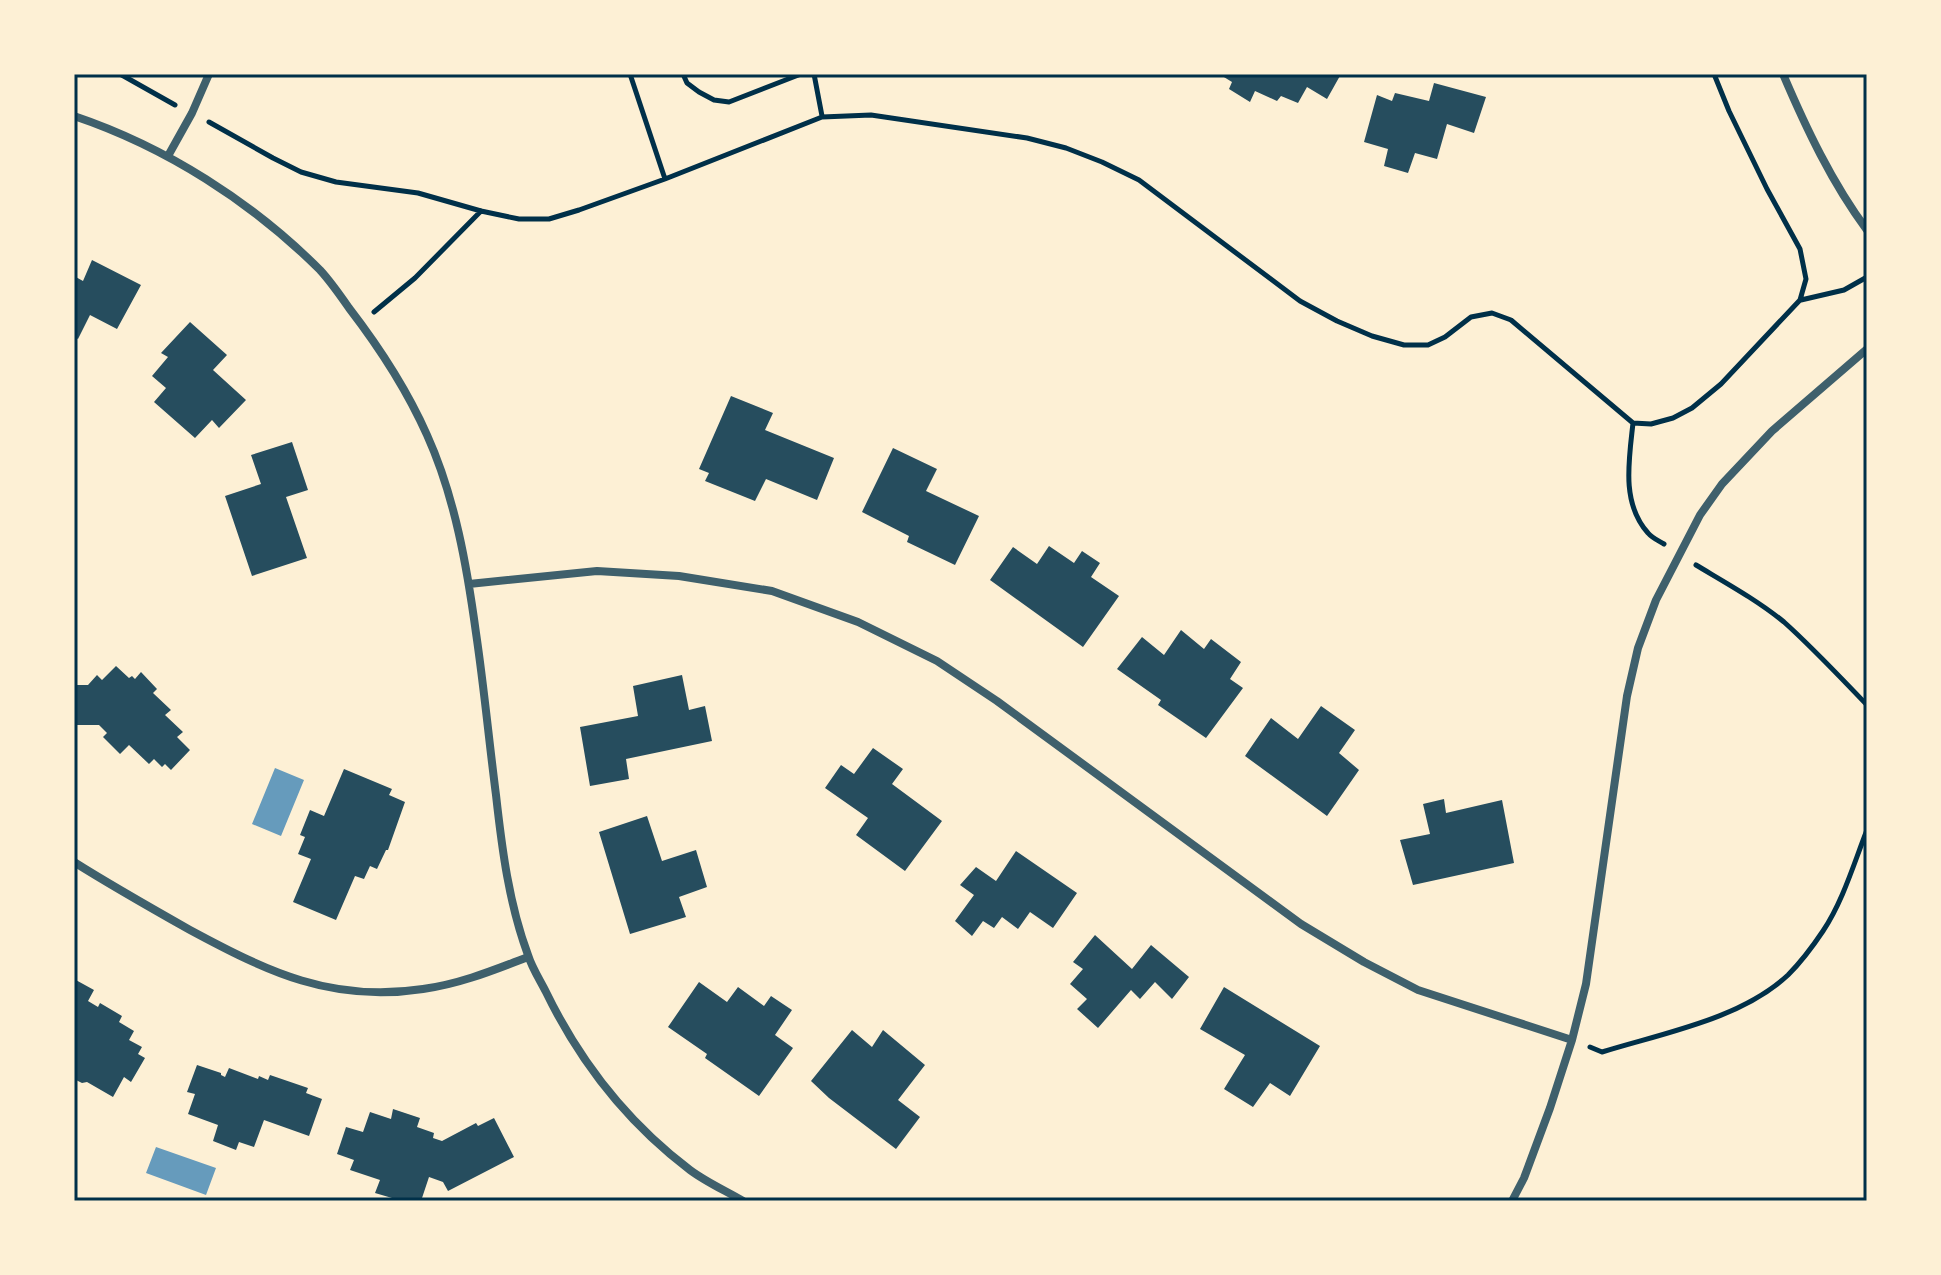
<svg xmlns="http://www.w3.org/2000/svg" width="1941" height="1275" viewBox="0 0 1941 1275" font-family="Signika,sans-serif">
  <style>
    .water { fill: #669bbc }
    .building { fill: #264d5e }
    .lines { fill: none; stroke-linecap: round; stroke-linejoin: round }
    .path { stroke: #003049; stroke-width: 5 }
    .minor { stroke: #3f606c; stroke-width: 8 }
    .neatline { fill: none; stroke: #003049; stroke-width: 3 }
  </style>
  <rect width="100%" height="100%" fill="#fdf0d5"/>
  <path class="water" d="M 275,768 L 304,780 L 281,836 L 252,824 Z
    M 156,1147 L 216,1168 L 206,1195 L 146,1173 Z"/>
  <path class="building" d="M 1219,74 L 1341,74 L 1327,99 L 1307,87 L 1298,103 L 1281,96 L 1277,101 L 1255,91 L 1250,102 L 1229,89 L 1232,82 Z
    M 1434,83 L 1486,97 L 1474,133 L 1447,124 L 1437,159 L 1415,153 L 1408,173 L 1384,166 L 1388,149 L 1364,142 L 1377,95 L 1392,101 L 1395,93 L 1429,101 Z
    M 92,260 L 141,285 L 117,329 L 90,315 L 78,339 L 74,337 L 74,276 L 83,281 Z
    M 190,322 L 227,355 L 213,370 L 246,400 L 219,428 L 212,420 L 195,438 L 154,402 L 166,388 L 152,376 L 168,357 L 161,353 Z
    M 731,396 L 773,413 L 765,430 L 834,458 L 817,500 L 766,479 L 755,501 L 705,481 L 709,473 L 699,469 Z
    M 292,442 L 308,490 L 286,497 L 307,558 L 252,576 L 225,496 L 261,484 L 251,455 Z
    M 893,448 L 937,469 L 926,491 L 979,516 L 955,565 L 907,542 L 909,536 L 862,512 Z
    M 1049,546 L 1074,563 L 1082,551 L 1100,563 L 1091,577 L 1119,596 L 1083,647 L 990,580 L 1013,547 L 1037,564 Z
    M 1181,630 L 1204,649 L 1211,639 L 1241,662 L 1230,679 L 1243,688 L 1206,738 L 1158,705 L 1161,700 L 1117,669 L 1142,637 L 1164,655 Z
    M 116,666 L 129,678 L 132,676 L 135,679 L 141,672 L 157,689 L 153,693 L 171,710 L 165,715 L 183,732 L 177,737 L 190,750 L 171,770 L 165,764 L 162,767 L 154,759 L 149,764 L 129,745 L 120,754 L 103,737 L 107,733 L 99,725 L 74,725 L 74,685 L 88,685 L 97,675 L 102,680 Z
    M 682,675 L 689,710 L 705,706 L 712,741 L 626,759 L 629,779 L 590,786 L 580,727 L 638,716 L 633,686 Z
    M 1321,706 L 1355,730 L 1339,753 L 1359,770 L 1327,816 L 1245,756 L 1271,718 L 1298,739 Z
    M 873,748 L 903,769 L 892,784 L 942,821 L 905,871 L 856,835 L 868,818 L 825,788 L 841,765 L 854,774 Z
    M 344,769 L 392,789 L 389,795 L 405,802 L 388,850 L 386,850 L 377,869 L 370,866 L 364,879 L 355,876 L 336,920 L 293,902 L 311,859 L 298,854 L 305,837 L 300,835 L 310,810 L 324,816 Z
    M 1444,799 L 1446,813 L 1502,800 L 1514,863 L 1413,885 L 1400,840 L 1430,834 L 1423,804 Z
    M 647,816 L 662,861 L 696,850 L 707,887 L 679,897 L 686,917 L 630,934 L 599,832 Z
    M 1016,851 L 1077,893 L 1053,928 L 1030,912 L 1018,929 L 1002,917 L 994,928 L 983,921 L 972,936 L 955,921 L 974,895 L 960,885 L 976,867 L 996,881 Z
    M 1095,935 L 1132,969 L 1151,945 L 1189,977 L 1172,999 L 1155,982 L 1140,999 L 1131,990 L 1098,1028 L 1077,1009 L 1087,999 L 1070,984 L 1083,969 L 1073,962 Z
    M 74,979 L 94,990 L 88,1001 L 98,1007 L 100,1003 L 122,1016 L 119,1022 L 134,1031 L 129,1040 L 142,1047 L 138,1054 L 145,1058 L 131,1082 L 124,1077 L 113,1097 L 87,1082 L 82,1083 L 74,1079 Z
    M 699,982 L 727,1002 L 738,987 L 764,1006 L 771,996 L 792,1010 L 775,1035 L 793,1048 L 759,1096 L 705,1058 L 707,1054 L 668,1027 Z
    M 1224,987 L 1320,1046 L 1290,1096 L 1270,1083 L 1253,1107 L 1224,1089 L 1245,1055 L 1200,1029 Z
    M 852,1030 L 872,1047 L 883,1030 L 925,1065 L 898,1100 L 920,1117 L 896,1149 L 829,1098 L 811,1081 Z
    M 197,1065 L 221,1073 L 221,1075 L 225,1077 L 229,1068 L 258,1079 L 259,1076 L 268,1080 L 270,1075 L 308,1088 L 306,1093 L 322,1099 L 309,1136 L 264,1120 L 254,1147 L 239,1142 L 236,1150 L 213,1141 L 218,1125 L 188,1114 L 195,1094 L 187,1092 Z
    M 393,1109 L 420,1118 L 417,1127 L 434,1133 L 433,1138 L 442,1141 L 476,1123 L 478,1126 L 494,1118 L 514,1157 L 448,1191 L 443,1182 L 429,1177 L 421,1201 L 393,1201 L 392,1198 L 375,1193 L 380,1180 L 350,1170 L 354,1160 L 337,1154 L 346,1127 L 363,1132 L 370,1112 L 391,1119 Z"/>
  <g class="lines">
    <path class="path" d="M 120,74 L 175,105
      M 630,74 L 665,179
      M 683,74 L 687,83 L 699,92 L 714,100 L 729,102 L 801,74
      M 814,74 L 822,116
      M 209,122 L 273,158 L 301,172 L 336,182 L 418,193 L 481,211 L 519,219 L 549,219 L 579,210 L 665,179 L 822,117 L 871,115 L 1027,138 L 1066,148 L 1102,162 L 1139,180 L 1300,301 L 1337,321 L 1372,336 L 1404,345 L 1428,345 L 1445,337 L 1471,317 L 1492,313 L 1511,320 L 1633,423 C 1629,460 1621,503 1648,533 C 1652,538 1659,541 1664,544
      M 1801,300 L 1844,290 L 1867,277
      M 374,312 L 415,278 L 481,211
      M 1633,423 L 1651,424 L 1673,418 L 1692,408 L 1721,384 L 1800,300 L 1806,279 L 1800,249 L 1767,189 L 1729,111 L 1714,74
      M 1696,565 C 1726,583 1757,600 1784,622 C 1813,648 1840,677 1867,705
      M 1590,1047 L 1602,1052 C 1663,1033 1741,1019 1788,975 C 1801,962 1813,946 1823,931 C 1843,901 1854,863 1867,830"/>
    <path class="minor" d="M 1783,74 C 1806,128 1832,183 1867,230
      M 74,116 C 166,147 252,202 320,270 C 331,282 340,295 349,308 C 379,347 407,390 427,435 C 455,497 467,567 476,633 C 484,687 489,741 496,795 C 502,849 509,904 528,955 C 532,968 540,980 546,992 C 580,1062 628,1123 690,1170 C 706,1182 726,1191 743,1201
      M 168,156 L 192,113 L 209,74
      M 469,584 L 597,571 L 679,576 L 772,591 L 858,622 L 937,661 L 997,701 L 1301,924 L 1364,962 L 1418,990 L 1572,1040
      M 74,862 C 112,886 151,908 190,930 C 268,972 332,1003 423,989 C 460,984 494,970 528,957
      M 1512,1201 L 1524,1178 L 1550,1108 L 1572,1040 L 1586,984 L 1627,696 L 1638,648 L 1656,600 L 1700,515 L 1722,484 L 1772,431 L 1867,349"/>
  </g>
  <rect width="1941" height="1275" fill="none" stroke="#fdf0d5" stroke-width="152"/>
  <rect x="76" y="76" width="1789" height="1123" class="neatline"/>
</svg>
